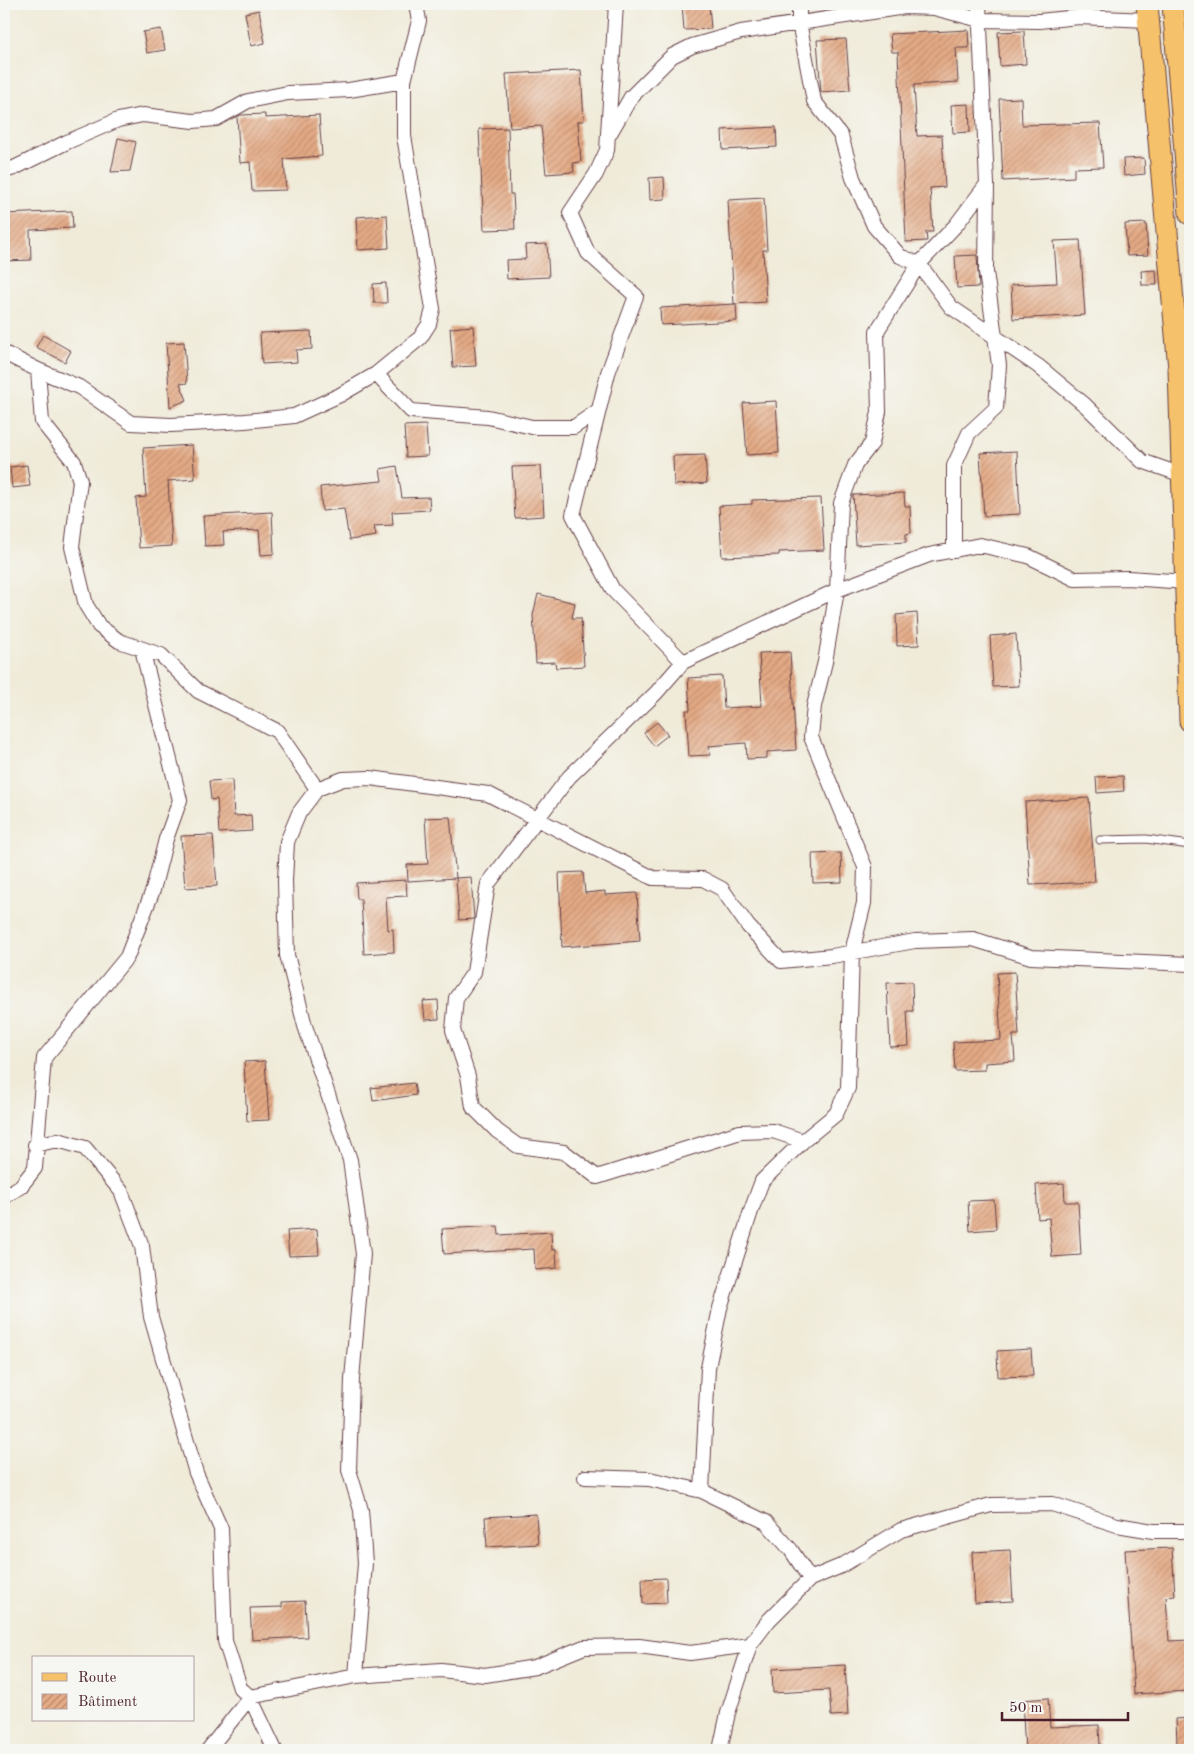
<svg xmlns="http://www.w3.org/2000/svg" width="1194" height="1754" viewBox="0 0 1194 1754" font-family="'Old Standard TT',serif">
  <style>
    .building { fill: url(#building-hatch) }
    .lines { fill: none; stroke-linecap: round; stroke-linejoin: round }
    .service-casing { stroke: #633e45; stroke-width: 9 }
    .minor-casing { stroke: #633e45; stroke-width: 16 }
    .primary-casing { stroke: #633e45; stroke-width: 23 }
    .service { stroke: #fff; stroke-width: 7 }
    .minor { stroke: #fff; stroke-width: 14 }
    .primary { stroke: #f5c16b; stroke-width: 21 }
  </style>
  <defs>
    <pattern id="building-hatch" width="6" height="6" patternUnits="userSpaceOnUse" patternTransform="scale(1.25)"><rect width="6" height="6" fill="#e4aa85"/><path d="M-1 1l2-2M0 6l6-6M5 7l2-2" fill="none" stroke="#bb8a6d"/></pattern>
  </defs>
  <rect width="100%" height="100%" fill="#f6f6f2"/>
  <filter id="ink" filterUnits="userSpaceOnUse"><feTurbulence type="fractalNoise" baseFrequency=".02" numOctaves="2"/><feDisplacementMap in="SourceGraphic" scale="10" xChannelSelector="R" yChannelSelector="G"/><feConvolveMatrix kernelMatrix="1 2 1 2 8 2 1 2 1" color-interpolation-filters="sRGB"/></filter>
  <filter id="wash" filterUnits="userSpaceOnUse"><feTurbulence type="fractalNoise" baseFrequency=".0096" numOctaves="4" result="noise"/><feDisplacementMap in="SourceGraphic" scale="20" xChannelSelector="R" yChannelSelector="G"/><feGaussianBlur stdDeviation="1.12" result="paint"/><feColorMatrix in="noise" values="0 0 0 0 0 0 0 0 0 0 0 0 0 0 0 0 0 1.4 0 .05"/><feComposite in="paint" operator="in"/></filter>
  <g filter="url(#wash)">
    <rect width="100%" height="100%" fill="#f0ebd9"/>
    <g id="blocks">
      <path class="building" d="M 682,4 L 709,4 L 711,29 L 684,30 Z
        M 259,10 L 265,43 L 251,46 L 245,13 Z
        M 161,29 L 165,50 L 147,53 L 143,32 Z
        M 968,30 L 969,48 L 956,48 L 958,82 L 914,85 L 917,136 L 942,135 L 945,187 L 930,188 L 933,232 L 926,232 L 927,241 L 906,242 L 898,52 L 892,52 L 890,34 Z
        M 1024,31 L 1026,64 L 1000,66 L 998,32 Z
        M 846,39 L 850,90 L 821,92 L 817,40 Z
        M 581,70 L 584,121 L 578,121 L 581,162 L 573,163 L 574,172 L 546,174 L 541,126 L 510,128 L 506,74 Z
        M 1021,98 L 1022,125 L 1100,123 L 1103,167 L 1074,168 L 1074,177 L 1003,181 L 999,99 Z
        M 969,104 L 970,132 L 953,133 L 951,105 Z
        M 265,114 L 265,118 L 319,115 L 322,156 L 284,159 L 286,190 L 252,191 L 250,162 L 240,163 L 237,117 L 241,115 Z
        M 776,127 L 777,147 L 723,150 L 722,130 Z
        M 508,128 L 510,194 L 513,194 L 515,229 L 484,230 L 479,129 Z
        M 118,138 L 136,142 L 130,171 L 111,172 Z
        M 1144,158 L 1145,174 L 1124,176 L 1123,159 Z
        M 664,177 L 665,199 L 650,200 L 649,178 Z
        M 764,198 L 767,250 L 763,250 L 766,302 L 734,304 L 728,200 Z
        M 72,211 L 73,228 L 30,230 L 31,260 L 4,261 L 4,214 Z
        M 387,215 L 389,248 L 358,250 L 356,217 Z
        M 1146,223 L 1148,255 L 1127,256 L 1125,224 Z
        M 1080,240 L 1085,315 L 1013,319 L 1011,285 L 1057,283 L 1054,241 Z
        M 547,244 L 549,277 L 507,279 L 506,260 L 526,259 L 525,245 Z
        M 977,255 L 979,287 L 957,288 L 955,256 Z
        M 1156,270 L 1157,285 L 1142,285 L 1141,271 Z
        M 386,283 L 387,303 L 374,303 L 373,284 Z
        M 736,304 L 737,321 L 661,325 L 660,308 Z
        M 473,326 L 476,366 L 453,367 L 450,328 Z
        M 311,331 L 312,349 L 296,350 L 297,362 L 262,364 L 260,333 Z
        M 43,335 L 71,351 L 65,362 L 36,347 Z
        M 184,342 L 187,383 L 180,384 L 187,400 L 170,407 L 166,343 Z
        M 776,401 L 779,453 L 747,455 L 743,403 Z
        M 426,425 L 428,456 L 406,457 L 404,426 Z
        M 192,445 L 195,479 L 168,481 L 172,546 L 139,548 L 136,498 L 146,497 L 143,448 Z
        M 1017,451 L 1020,514 L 984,516 L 980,453 Z
        M 705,455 L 707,483 L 674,485 L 673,456 Z
        M 27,465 L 30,486 L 12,488 L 10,467 Z
        M 397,466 L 402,498 L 429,497 L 430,510 L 392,512 L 393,525 L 374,526 L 376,536 L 349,540 L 344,509 L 322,511 L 320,487 L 382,481 L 380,469 Z
        M 541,466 L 544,516 L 515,518 L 512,467 Z
        M 904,493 L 905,506 L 910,506 L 911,533 L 906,534 L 906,542 L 856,545 L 853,495 Z
        M 821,498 L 824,550 L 779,552 L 779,555 L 722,557 L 719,506 L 752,504 L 752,500 Z
        M 272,512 L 274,554 L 261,555 L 259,530 L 223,532 L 224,545 L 205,546 L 203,516 Z
        M 538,594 L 575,603 L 572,618 L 581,618 L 584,666 L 556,668 L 555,662 L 536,663 L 533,615 Z
        M 917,613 L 919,645 L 897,646 L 896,615 Z
        M 1016,634 L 1019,686 L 993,687 L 990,636 Z
        M 790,652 L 796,750 L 767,752 L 767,758 L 747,759 L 746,743 L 709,746 L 710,755 L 689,756 L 686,710 L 690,710 L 688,678 L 722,676 L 724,708 L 762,706 L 759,653 Z
        M 657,722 L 668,735 L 654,746 L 644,733 Z
        M 1123,776 L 1124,791 L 1097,793 L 1096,777 Z
        M 232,780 L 234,816 L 251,815 L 252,831 L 219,833 L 217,799 L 211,800 L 209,781 Z
        M 1089,798 L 1095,882 L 1030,885 L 1025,802 Z
        M 450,817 L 456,878 L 408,881 L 407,865 L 428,864 L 425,818 Z
        M 213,835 L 217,886 L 185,888 L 181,836 Z
        M 841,853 L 842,882 L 813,883 L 812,854 Z
        M 583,872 L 585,893 L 605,891 L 605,895 L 637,893 L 640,941 L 562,947 L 559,873 Z
        M 471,877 L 474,919 L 459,920 L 456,878 Z
        M 406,880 L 407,896 L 386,897 L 388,930 L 393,929 L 394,952 L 364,954 L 361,899 L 357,899 L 356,883 Z
        M 1015,972 L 1019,1035 L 1013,1035 L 1015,1061 L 985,1063 L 985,1070 L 955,1071 L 953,1042 L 1001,1040 L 997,973 Z
        M 912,982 L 913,1011 L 907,1011 L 909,1046 L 890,1047 L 887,983 Z
        M 438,1000 L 439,1019 L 425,1020 L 423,1001 Z
        M 265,1061 L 269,1120 L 247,1121 L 244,1062 Z
        M 414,1083 L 416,1095 L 373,1101 L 371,1088 Z
        M 1064,1183 L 1065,1202 L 1078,1202 L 1081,1255 L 1052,1257 L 1049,1218 L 1038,1219 L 1036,1185 Z
        M 994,1200 L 996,1229 L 970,1231 L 968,1201 Z
        M 498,1226 L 499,1235 L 551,1232 L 552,1250 L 556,1249 L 557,1268 L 535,1270 L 534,1249 L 444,1254 L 442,1229 Z
        M 317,1229 L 319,1255 L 289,1256 L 287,1231 Z
        M 1031,1349 L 1033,1376 L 998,1377 L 997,1351 Z
        M 536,1514 L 538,1544 L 487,1547 L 485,1517 Z
        M 1172,1548 L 1175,1596 L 1166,1597 L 1169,1641 L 1190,1640 L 1190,1691 L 1134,1694 L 1125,1550 Z
        M 1010,1550 L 1013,1601 L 975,1603 L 972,1552 Z
        M 666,1578 L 667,1603 L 643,1604 L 642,1579 Z
        M 305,1601 L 307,1637 L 252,1640 L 250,1608 L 282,1607 L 282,1602 Z
        M 845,1665 L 848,1715 L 831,1716 L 829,1690 L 773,1693 L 772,1669 Z
        M 1048,1698 L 1050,1727 L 1099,1725 L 1100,1747 L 1025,1750 L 1022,1700 Z
        M 1190,1718 L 1190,1745 L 1177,1745 L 1176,1719 Z"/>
    </g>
  </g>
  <g filter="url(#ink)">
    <use href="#blocks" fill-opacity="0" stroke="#633e45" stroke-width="1"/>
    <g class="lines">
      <defs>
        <path id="service" d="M 1100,840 L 1146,839 L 1190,845"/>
        <path id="minor" d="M 616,4 L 607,150 L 596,174 L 570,213 L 588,253 L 636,296 L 608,373 L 573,515 L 613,590 L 683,662
          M 799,4 L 799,22 L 814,101 L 841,136 L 853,178 L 874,226 L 900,256 L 919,264 L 951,307 L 1038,366 L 1085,405 L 1142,461 L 1182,475 L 1187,473
          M 609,135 L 631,97 L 672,56 L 692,46 L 741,32 L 905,7 L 934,8 L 980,20 L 1039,21 L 1079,17 L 1148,20
          M 4,171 L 14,168 L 67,142 L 118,120 L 143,115 L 193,121 L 216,119 L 248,101 L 288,93 L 349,90 L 404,81
          M 4,353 L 38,370 L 79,387 L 131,423 L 171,425 L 245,421 L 294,416 L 340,395 L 376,374 L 420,338 L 429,324 L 433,309 L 404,136 L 404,81 L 419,21 L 416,4
          M 38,370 L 42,422 L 74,462 L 80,481 L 72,547 L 86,605 L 99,626 L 119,641 L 161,655 L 198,691 L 277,731 L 317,789
          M 376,374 L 411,411 L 488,417 L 532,427 L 574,427 L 599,410
          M 954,551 L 954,466 L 969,433 L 996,408 L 999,365 L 986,272 L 987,184 L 979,4
          M 803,1141 L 773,1131 L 740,1132 L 597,1177 L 564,1152 L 518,1146 L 497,1131 L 473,1107 L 468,1076 L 453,1030 L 456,998 L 474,972 L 488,884 L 569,777 L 656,693 L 683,662 L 837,590 L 929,555 L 980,545 L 1028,556 L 1075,579 L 1128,578 L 1186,582 L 1190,581
          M 35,1145 L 58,1140 L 85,1148 L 121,1191 L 142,1246 L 151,1317 L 196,1473 L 221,1529 L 225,1641 L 240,1688 L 250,1697 L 275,1750
          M 4,1197 L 21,1186 L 35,1168 L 44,1058 L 127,957 L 153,890 L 166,839 L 180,800 L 142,649
          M 585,1477 L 649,1479 L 702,1491 L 766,1522 L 791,1550 L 810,1579
          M 702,1491 L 708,1368 L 720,1308 L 752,1208 L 762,1181 L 803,1141 L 836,1114 L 848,1088 L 852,952 L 864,903 L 865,867 L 811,737 L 814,706 L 825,662 L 837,590 L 841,503 L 855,465 L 872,443 L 879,412 L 877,331 L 919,264 L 956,225 L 987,184
          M 356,1676 L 365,1563 L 361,1510 L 349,1470 L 352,1379 L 363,1254 L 350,1160 L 305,1026 L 287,955 L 285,881 L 287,842 L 299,813 L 317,789 L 343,779 L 370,778 L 488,794 L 653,878 L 703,879 L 722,889 L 748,926 L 781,961 L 832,956 L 915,941 L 973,939 L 1031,957 L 1190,964
          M 208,1750 L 250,1697 L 356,1676 L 441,1670 L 485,1675 L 535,1667 L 584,1647 L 639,1646 L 690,1653 L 750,1645
          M 720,1750 L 728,1713 L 750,1645 L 769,1620 L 810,1579 L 841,1566 L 901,1530 L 991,1505 L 1052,1504 L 1117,1525 L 1153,1531 L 1190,1531"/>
        <path id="primary" d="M 1147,4 L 1179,369 L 1190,721
          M 1173,4 L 1190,214"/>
      </defs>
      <use href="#service" class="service-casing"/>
      <use href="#minor" class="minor-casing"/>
      <use href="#primary" class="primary-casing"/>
      <use href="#service" class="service"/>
      <use href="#minor" class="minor"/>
      <use href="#primary" class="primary"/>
    </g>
  </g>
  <rect width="1194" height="1754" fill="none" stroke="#f6f6f2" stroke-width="20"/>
  <rect x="32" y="1656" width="162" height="65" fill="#f6f6f2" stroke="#b1a0a2"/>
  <rect x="42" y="1673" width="25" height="8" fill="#f5c16b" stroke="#b1a0a2"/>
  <text x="78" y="1682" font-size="15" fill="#4a1f2b">Route</text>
  <rect x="42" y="1694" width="25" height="15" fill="url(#building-hatch)" stroke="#b1a0a2"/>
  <text x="78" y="1706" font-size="15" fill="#4a1f2b">Bâtiment</text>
  <path d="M1002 1712v8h126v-8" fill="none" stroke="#4a1f2b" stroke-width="2.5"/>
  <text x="1009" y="1712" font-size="15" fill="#4a1f2b" stroke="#f6f6f2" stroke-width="4" paint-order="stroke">50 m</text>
</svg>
